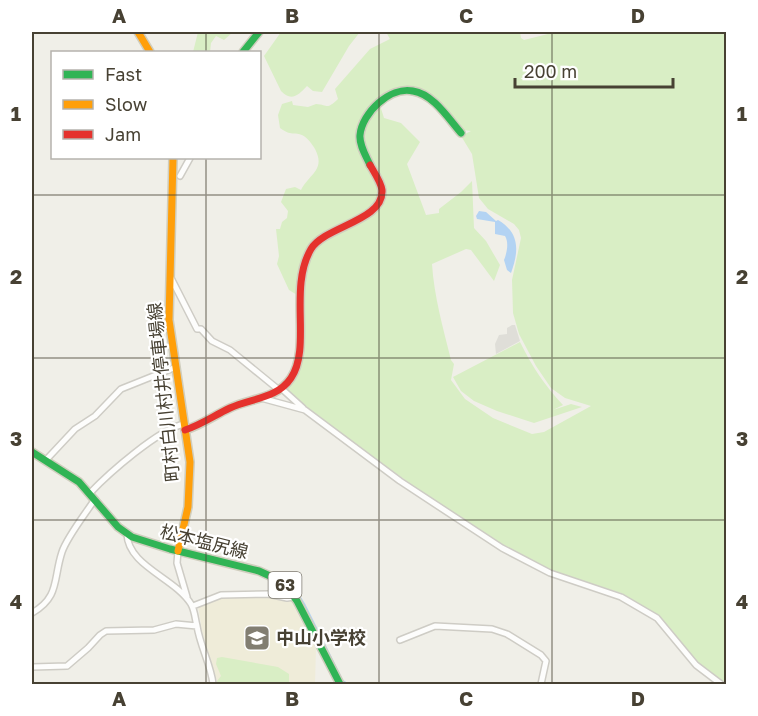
<svg xmlns="http://www.w3.org/2000/svg" width="758" height="716" viewBox="0 0 758 716" font-family="'Golos Text','Noto Sans JP',sans-serif">
  <style>
    .education { fill: #efecd9 }
    .green { fill: #d9eec5; fill-rule: evenodd }
    .parking { fill: #dfded8 }
    .water { fill: #b3d3f3 }
    .lines { fill: none; stroke-linecap: round; stroke-linejoin: round }
    .stream { stroke: #b3d3f3; stroke-width: 1.5 }
    .street-casing { stroke: #ceccc5; stroke-width: 8 }
    .fast-casing { stroke: #d0cebe; stroke-width: 10 }
    .slow-casing { stroke: #d0cebe; stroke-width: 10 }
    .jam-casing { stroke: #d0cebe; stroke-width: 10 }
    .street { stroke: #fdfdfc; stroke-width: 5 }
    .fast { stroke: #30b455; stroke-width: 7 }
    .slow { stroke: #ff9f0a; stroke-width: 7 }
    .jam { stroke: #e5322d; stroke-width: 7 }
    .grid { fill: none; stroke: #474133; stroke-width: 1.5; stroke-opacity: 0.55 }
    .labels { text-anchor: middle; stroke-width: 4.5; stroke-linejoin: round; paint-order: stroke }
    .shield { fill: #fff; stroke: #7e7a70; stroke-width: 1.5 }
    .shield-label { font-size: 16px; font-weight: bold; fill: #474133 }
    .street-label { font-size: 18px; fill: #474133; stroke: #fff }
    .poi-label { font-size: 18px; font-weight: bold; fill: #474133; stroke: #fff; text-anchor: start }
    .neatline { fill: none; stroke: #474133; stroke-width: 2 }
    .grid-label { font-size: 20px; text-anchor: middle; font-weight: bold; fill: #474133 }
  </style>
  <rect width="100%" height="100%" fill="#f0efe8"/>
  <path class="education" d="M 269,596 L 291,601 L 316,649 L 315,684 L 218,684 L 202,631 L 198,606 L 220,597 Z"/>
  <path class="green" d="M 198,32 L 233,32 L 224,40 L 216,36 L 211,43 L 210,52 L 193,52 Z
    M 281,32 L 360,32 L 349,46 L 322,92 L 313,91 L 307,86 C 299,95 291,102 281,91 L 264,56 Z
    M 386,32 L 520,32 L 521,38 L 524,40 L 556,32 L 726,32 L 726,684 L 702,667 L 656,614 L 621,593 L 554,572 L 498,542 L 434,501 L 309,410 L 288,391 L 288,388 C 307,361 300,329 302,298 L 289,290 L 277,264 L 279,256 L 276,229 L 280,229 L 282,222 L 287,218 L 288,211 L 281,202 L 286,189 L 295,187 L 301,190 C 309,174 326,170 315,149 C 312,144 308,138 302,135 C 293,131 292,137 280,128 L 278,115 L 282,104 L 292,101 L 293,105 L 308,107 L 316,104 C 329,105 326,110 338,99 L 335,89 L 370,49 L 390,39 ZM 405,86 C 433,90 446,110 463,130 L 471,131 L 461,136 L 472,154 L 479,198 L 488,209 L 514,224 L 519,230 L 521,238 L 512,280 L 513,313 L 519,334 L 536,366 L 551,388 L 565,398 L 591,406 L 544,432 L 532,434 L 493,418 L 465,399 L 451,380 L 454,364 L 451,360 C 443,328 434,296 432,264 L 466,249 L 471,250 L 494,281 L 500,265 L 486,241 L 474,228 L 472,181 L 461,192 L 439,209 L 439,213 L 426,215 L 407,164 L 420,142 L 401,123 L 384,118 L 378,99 L 390,92 Z
    M 520,342 C 532,366 544,385 563,405 L 553,410 L 571,404 L 582,407 L 534,423 L 497,411 L 474,401 L 461,391 L 453,377 Z
    M 222,657 L 278,667 L 289,674 L 289,684 L 218,684 L 217,681 L 221,676 L 216,664 L 217,658 Z"/>
  <path class="parking" d="M 512,325 L 515,325 L 520,341 L 496,354 L 495,344 L 499,335 L 507,334 L 507,328 Z"/>
  <path class="water" d="M 479,211 L 486,212 L 496,221 L 498,220 C 520,233 519,251 511,273 L 507,270 L 504,260 C 507,253 509,242 505,236 L 495,234 L 495,222 L 477,219 L 476,216 Z"/>
  <g class="lines">
    <path class="stream" d="M 295,589 L 305,605 L 343,681 L 348,684"/>
    <defs>
      <path id="street" d="M 180,176 L 190,158
        M 170,276 L 197,329 L 201,329 L 212,341 L 230,350 L 279,390
        M 282,389 L 303,408
        M 261,398 L 305,410 L 400,481 L 502,548 L 550,573 L 621,597 L 657,618 L 696,665 L 721,684
        M 46,460 L 75,429 L 95,416 L 121,389 L 176,367
        M 90,493 C 109,473 159,429 184,424
        M 127,534 C 128,566 175,578 191,604 C 195,611 195,619 197,626 C 200,646 211,665 213,684
        M 178,551 L 177,563 L 187,597
        M 193,606 L 221,595 L 268,594 L 287,598 L 294,597
        M 32,613 C 60,597 53,579 62,552 C 67,537 86,513 95,499
        M 400,640 L 435,626 L 492,629 L 507,634 L 541,655 L 546,661 L 541,684
        M 32,667 L 67,666 L 88,648 L 100,635 L 106,631 L 154,630 L 176,624 L 197,626"/>
      <path id="fast" d="M 243,52 L 259,32
        M 370,165 C 366,156 359,145 360,135 C 362,113 390,86 413,91 C 433,94 448,118 461,133
        M 32,452 L 79,482 L 118,527 L 132,537 L 170,549 L 259,571 L 283,582 L 297,601 L 340,684"/>
      <path id="slow" d="M 138,32 L 150,52
        M 173,158 L 169,320 L 190,462 L 188,507 L 178,551"/>
      <path id="jam" d="M 185,430 C 201,425 215,415 230,408 C 251,398 277,399 291,378 C 312,347 288,288 311,249 C 325,226 384,221 382,190 C 381,182 374,172 370,165"/>
    </defs>
    <use href="#street" class="street-casing"/>
    <use href="#fast" class="fast-casing"/>
    <use href="#slow" class="slow-casing"/>
    <use href="#jam" class="jam-casing"/>
    <use href="#street" class="street"/>
    <use href="#fast" class="fast"/>
    <use href="#slow" class="slow"/>
    <use href="#jam" class="jam"/>
  </g>
  <path class="grid" d="M 206,32 L 206,52M 379,32 L 379,684M 552,32 L 552,684M 206,158 L 206,684M 32,195 L 726,195M 32,358 L 726,358M 32,520 L 726,520"/>
  <defs>
    <symbol id="school-square" viewBox="-11 -11 22 22"><rect x="-9" y="-9" width="18" height="18" rx="4" fill="#827e72" stroke="#fff"/><path d="M0-5L7-2L0 1L-7-2ZM-4 1L0 2.5L4 1V4Q0 6-4 4Z" fill="#fff"/></symbol>
  </defs>
  <g fill-rule="evenodd">
    <use href="#school-square" x="242" y="623" width="30" height="30"/>
  </g>
  <g class="labels">
    <rect class="shield" x="268.5" y="572" width="33" height="26" rx="4.5"/>
    <g class="shield-label">
      <text x="285" y="591">63</text>
    </g>
    <g class="street-label">
      <text transform="translate(164 392) rotate(-96)" y="6">町村白川村井停車場線</text>
      <text transform="translate(204 542) rotate(14)" y="6">松本塩尻線</text>
    </g>
    <g class="poi-label">
      <text x="276" y="644">中山小学校</text>
    </g>
  </g>
  <rect width="758" height="716" fill="none" stroke="#ffffff" stroke-width="66"/>
  <rect x="51" y="51" width="210" height="108" fill="#ffffff" stroke="#b5b3ad" stroke-width="1.5"/>
  <rect x="63" y="70" width="30" height="9" fill="#30b455" stroke="#b5b3ad" stroke-width="1.5"/>
  <text x="105" y="81" font-size="18" fill="#474133">Fast</text>
  <rect x="63" y="100" width="30" height="9" fill="#ff9f0a" stroke="#b5b3ad" stroke-width="1.5"/>
  <text x="105" y="111" font-size="18" fill="#474133">Slow</text>
  <rect x="63" y="130" width="30" height="9" fill="#e5322d" stroke="#b5b3ad" stroke-width="1.5"/>
  <text x="105" y="141" font-size="18" fill="#474133">Jam</text>
  <path d="M515 78v9h158v-9" fill="none" stroke="#474133" stroke-width="3"/>
  <text x="524" y="78" font-size="18" fill="#474133" stroke="#ffffff" stroke-width="4.5" paint-order="stroke">200 m</text>
  <rect x="33" y="33" width="692" height="650" class="neatline"/>
  <g class="grid-label">
    <text x="119" y="23">A</text>
    <text x="292" y="23">B</text>
    <text x="466" y="23">C</text>
    <text x="638" y="23">D</text>
    <text x="16" y="121">1</text>
    <text x="742" y="121">1</text>
    <text x="16" y="284">2</text>
    <text x="742" y="284">2</text>
    <text x="16" y="446">3</text>
    <text x="742" y="446">3</text>
    <text x="16" y="609">4</text>
    <text x="742" y="609">4</text>
    <text x="119" y="706">A</text>
    <text x="292" y="706">B</text>
    <text x="466" y="706">C</text>
    <text x="638" y="706">D</text>
  </g>
</svg>
